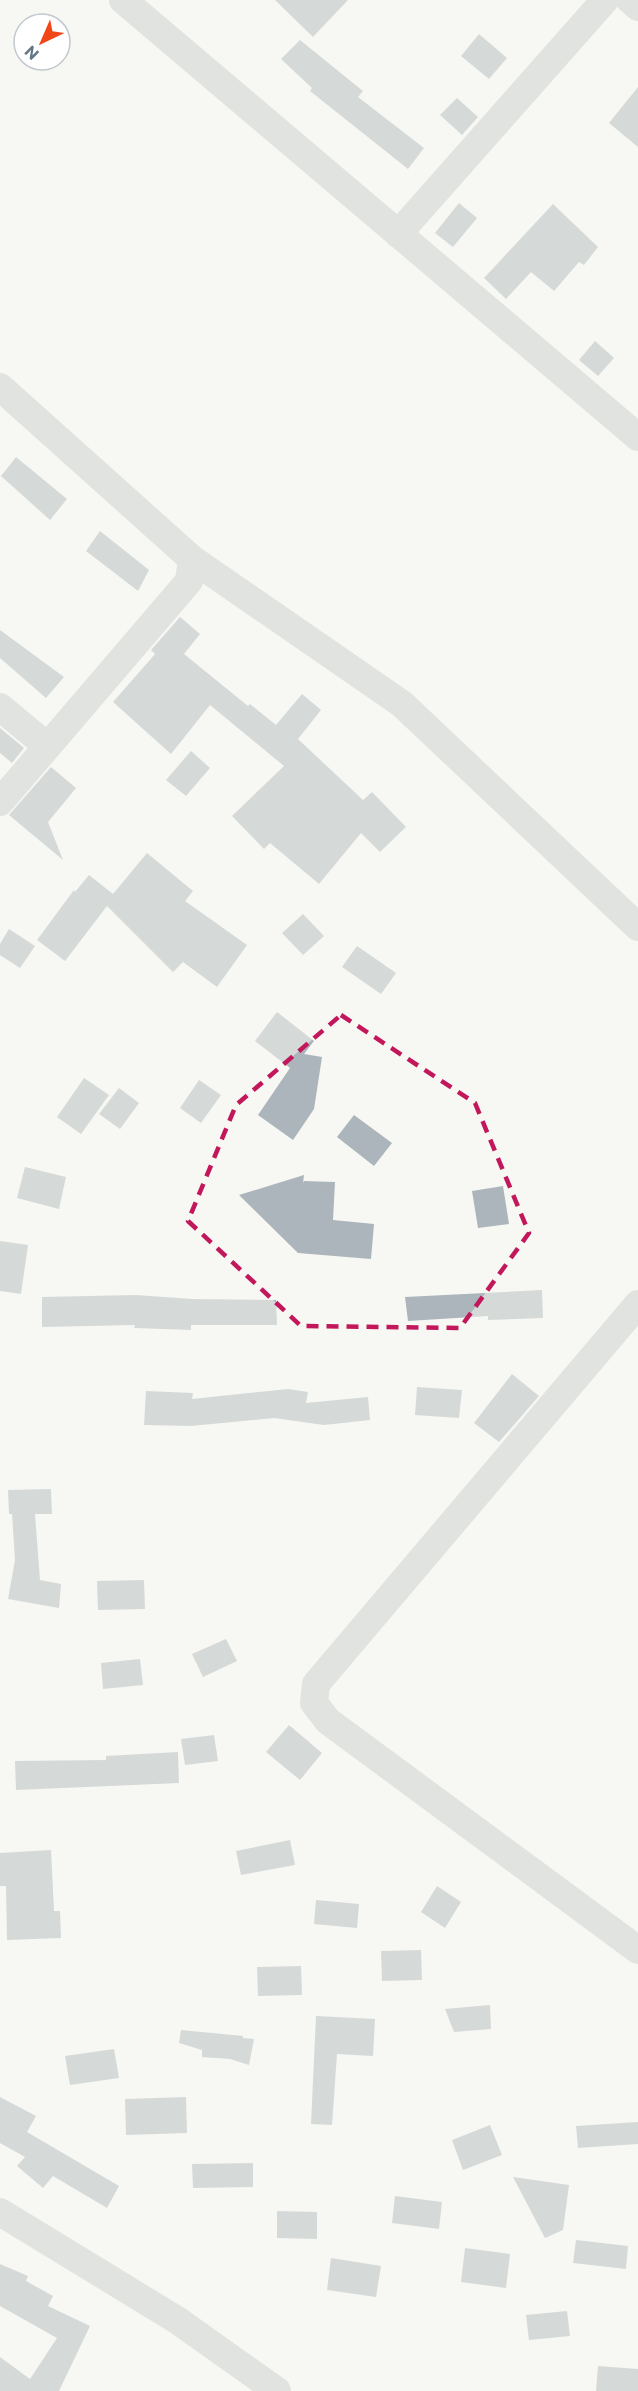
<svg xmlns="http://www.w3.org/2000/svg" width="638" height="2391" viewBox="0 0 638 2391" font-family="Commissioner,sans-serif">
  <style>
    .building { fill: #acb5bb }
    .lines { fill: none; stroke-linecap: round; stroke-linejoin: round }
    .minor { stroke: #c6cacd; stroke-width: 28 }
    .marked { fill: none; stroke: #c2185b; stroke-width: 4.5; stroke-dasharray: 12 8; stroke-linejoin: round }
  </style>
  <rect width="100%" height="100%" fill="#f7f7f3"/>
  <path class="building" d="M 275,0 L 348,0 L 313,37 Z
    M 479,34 L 507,58 L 489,79 L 461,56 Z
    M 300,40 L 363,91 L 358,97 L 424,148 L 408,169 L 310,91 L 312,88 L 281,59 Z
    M 638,87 L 638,147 L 609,123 Z
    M 457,98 L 478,117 L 462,135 L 440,115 Z
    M 459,203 L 477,218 L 453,247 L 435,233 Z
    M 553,204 L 598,247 L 584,265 L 579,262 L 554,291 L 531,272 L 506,299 L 484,278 Z
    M 595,341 L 614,358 L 598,376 L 579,360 Z
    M 16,457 L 67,499 L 50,520 L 1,476 Z
    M 100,531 L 149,570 L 138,591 L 86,551 Z
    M 180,617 L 200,634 L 184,654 L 248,706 L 250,704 L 276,725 L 302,694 L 321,710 L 298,739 L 363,800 L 372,792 L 406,827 L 380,852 L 361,833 L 319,884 L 270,843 L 264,849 L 232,816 L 284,766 L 210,705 L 171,754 L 113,702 L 155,654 L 151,650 Z
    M 0,630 L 64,677 L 46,698 L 0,658 Z
    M 0,728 L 24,748 L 12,763 L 0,753 Z
    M 191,751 L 210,768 L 186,796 L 166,780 Z
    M 51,767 L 76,788 L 48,822 L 63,860 L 9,815 Z
    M 147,853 L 193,891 L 185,901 L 247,945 L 217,987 L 183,962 L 173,972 L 107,906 L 65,961 L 37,940 L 74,890 L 75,892 L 89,875 L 113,894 Z
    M 303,914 L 324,936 L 303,955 L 282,933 Z
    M 9,929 L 35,946 L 20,968 L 0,955 L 0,944 Z
    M 357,946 L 396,973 L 381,994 L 342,967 Z
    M 277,1012 L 314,1041 L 304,1054 L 322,1057 L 314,1109 L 293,1140 L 258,1115 L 290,1068 L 255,1041 Z
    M 84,1078 L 109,1095 L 81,1134 L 57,1117 Z
    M 199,1080 L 221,1095 L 201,1123 L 180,1108 Z
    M 119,1088 L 139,1103 L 120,1129 L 99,1114 Z
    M 354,1115 L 392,1143 L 374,1166 L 337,1137 Z
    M 25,1167 L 66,1177 L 59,1209 L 17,1198 Z
    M 304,1175 L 303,1183 L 304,1181 L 335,1182 L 333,1220 L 374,1224 L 371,1259 L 298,1253 L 239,1195 Z
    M 503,1186 L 509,1224 L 478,1228 L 472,1191 Z
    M 0,1241 L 28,1245 L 21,1294 L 0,1291 Z
    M 542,1290 L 543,1318 L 488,1320 L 488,1316 L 408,1321 L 405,1297 Z
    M 136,1295 L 192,1299 L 276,1300 L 277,1325 L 191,1325 L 191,1330 L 134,1328 L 135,1325 L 42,1327 L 42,1297 Z
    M 512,1374 L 539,1396 L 499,1442 L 474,1423 Z
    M 417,1387 L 462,1390 L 459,1418 L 415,1415 Z
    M 288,1389 L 308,1392 L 306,1403 L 368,1397 L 370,1420 L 324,1425 L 274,1418 L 191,1426 L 144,1425 L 146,1391 L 193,1393 L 192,1399 Z
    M 51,1489 L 52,1514 L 35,1514 L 40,1580 L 61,1584 L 59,1608 L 8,1599 L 15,1560 L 12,1514 L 9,1514 L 8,1490 Z
    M 144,1580 L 145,1609 L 98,1610 L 97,1581 Z
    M 226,1639 L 237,1661 L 203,1677 L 192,1654 Z
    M 140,1659 L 143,1685 L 103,1689 L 101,1663 Z
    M 289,1725 L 322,1753 L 300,1780 L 266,1752 Z
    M 214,1735 L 218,1761 L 185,1765 L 181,1739 Z
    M 178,1752 L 179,1783 L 16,1790 L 15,1761 L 106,1760 L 106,1756 Z
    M 290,1840 L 295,1865 L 241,1875 L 236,1851 Z
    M 51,1850 L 54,1911 L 60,1911 L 61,1938 L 7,1940 L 6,1886 L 0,1886 L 0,1853 Z
    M 437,1886 L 461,1902 L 445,1928 L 421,1912 Z
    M 316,1900 L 359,1904 L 357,1928 L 314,1924 Z
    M 421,1950 L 422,1980 L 382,1981 L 381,1951 Z
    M 301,1966 L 302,1995 L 258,1996 L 257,1967 Z
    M 490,2005 L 491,2029 L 454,2032 L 445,2009 Z
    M 316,2016 L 375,2019 L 373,2056 L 337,2054 L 332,2125 L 311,2124 Z
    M 181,2030 L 243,2036 L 243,2038 L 254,2039 L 249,2065 L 230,2059 L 202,2057 L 202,2050 L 179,2043 Z
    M 114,2049 L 119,2078 L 70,2085 L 65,2056 Z
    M 0,2097 L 36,2116 L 27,2132 L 119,2186 L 107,2208 L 53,2176 L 43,2188 L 17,2166 L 25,2157 L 0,2143 Z
    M 186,2097 L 187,2133 L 126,2135 L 125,2099 Z
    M 638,2122 L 638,2144 L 578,2148 L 576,2126 Z
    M 490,2125 L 502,2155 L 463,2170 L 452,2140 Z
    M 253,2163 L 253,2187 L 193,2188 L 192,2164 Z
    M 513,2177 L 569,2185 L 563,2230 L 545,2238 Z
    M 395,2196 L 442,2202 L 439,2229 L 392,2223 Z
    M 277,2211 L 317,2212 L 317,2239 L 277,2238 Z
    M 576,2240 L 628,2246 L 626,2269 L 573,2263 Z
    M 465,2248 L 510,2254 L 506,2288 L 461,2282 Z
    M 331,2258 L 381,2266 L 376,2297 L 327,2290 Z
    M 0,2264 L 28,2276 L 26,2281 L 53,2296 L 48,2306 L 90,2326 L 59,2391 L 0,2391 L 0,2357 L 30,2379 L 57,2338 L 0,2306 Z
    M 567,2311 L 570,2336 L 529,2340 L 526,2315 Z
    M 598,2366 L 638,2369 L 638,2391 L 596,2391 Z"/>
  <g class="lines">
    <path class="minor" d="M 123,0 L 638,437
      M 630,0 L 638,7
      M 398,234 L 605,0
      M 0,387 L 192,559 L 189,581 L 0,802
      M 192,559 L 402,704 L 638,927
      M 0,707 L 47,746
      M 638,1304 L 316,1684 L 314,1703 L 328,1721 L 638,1950
      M 0,2212 L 177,2320 L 277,2391"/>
  </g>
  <path d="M0 0H638V2391H0ZM 341,1015 L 475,1103 L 529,1233 L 460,1328 L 301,1326 L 188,1221 L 236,1105 Z" fill="#f7f7f3" fill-opacity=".55" fill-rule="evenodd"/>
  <path class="marked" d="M 341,1015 L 475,1103 L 529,1233 L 460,1328 L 301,1326 L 188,1221 L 236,1105 Z"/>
  <g transform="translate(42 42) rotate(224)"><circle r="28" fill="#ffffff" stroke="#c1c9cf" stroke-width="1.5"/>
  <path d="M0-4.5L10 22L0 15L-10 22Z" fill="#f24618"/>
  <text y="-9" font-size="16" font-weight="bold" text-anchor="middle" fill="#637887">N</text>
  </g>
</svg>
